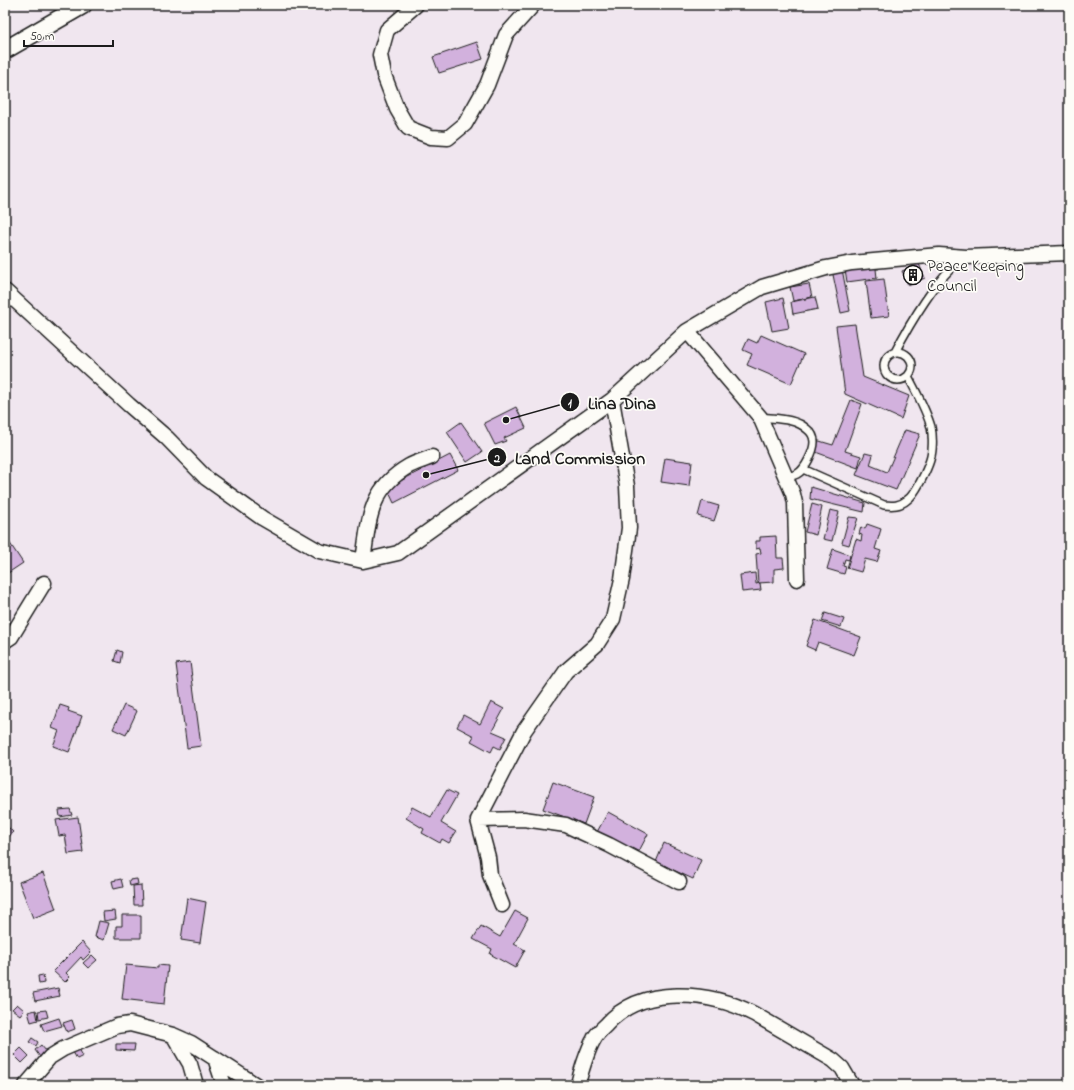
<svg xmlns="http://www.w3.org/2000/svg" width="1074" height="1090" viewBox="0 0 1074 1090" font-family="'Indie Flower',sans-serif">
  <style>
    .building { fill: #d2b1dd; stroke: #1c1c1c }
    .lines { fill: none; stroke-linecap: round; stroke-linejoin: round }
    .service-casing { stroke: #1c1c1c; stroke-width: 10 }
    .minor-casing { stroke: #1c1c1c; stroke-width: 17 }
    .tertiary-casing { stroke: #1c1c1c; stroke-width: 20 }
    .service { stroke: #fdfcf7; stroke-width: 7 }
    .minor { stroke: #fdfcf7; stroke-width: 14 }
    .tertiary { stroke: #fdfcf7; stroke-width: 17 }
    .labels { text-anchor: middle; stroke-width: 3.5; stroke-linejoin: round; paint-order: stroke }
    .poi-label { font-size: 17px; fill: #1c1c1c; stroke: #fdfcf7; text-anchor: start }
    .leader { fill: none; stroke: #1c1c1c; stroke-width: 1.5 }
    .callout-dot { fill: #1c1c1c; stroke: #fdfcf7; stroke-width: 1.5 }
    .mark-label { font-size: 12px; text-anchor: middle; font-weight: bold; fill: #fff }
    .callout-label { font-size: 18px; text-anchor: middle; font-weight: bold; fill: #1c1c1c; stroke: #fdfcf7; stroke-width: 3.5; stroke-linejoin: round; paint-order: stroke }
  </style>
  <rect width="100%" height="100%" fill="#f0e6ef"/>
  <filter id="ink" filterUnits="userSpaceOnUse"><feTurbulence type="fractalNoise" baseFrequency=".025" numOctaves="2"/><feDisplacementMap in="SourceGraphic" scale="8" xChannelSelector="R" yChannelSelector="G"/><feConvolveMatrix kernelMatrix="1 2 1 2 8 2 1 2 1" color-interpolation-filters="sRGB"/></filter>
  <g filter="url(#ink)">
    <path class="building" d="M 477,42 L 483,59 L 439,73 L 433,57 Z
      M 878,264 L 879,269 L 876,269 L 877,278 L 847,282 L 845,269 Z
      M 919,264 L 925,278 L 908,285 L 902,271 Z
      M 842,269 L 850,311 L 841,313 L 832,270 Z
      M 884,279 L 889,316 L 871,318 L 866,281 Z
      M 809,284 L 812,297 L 793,301 L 790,287 Z
      M 815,297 L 818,309 L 793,314 L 791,302 Z
      M 783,298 L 789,328 L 772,331 L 766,302 Z
      M 855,324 L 863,377 L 909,396 L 901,419 L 845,394 L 836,326 Z
      M 761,335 L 804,354 L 791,384 L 747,365 L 752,354 L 743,350 L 748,339 L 757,343 Z
      M 851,400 L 862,404 L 845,451 L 861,456 L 858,468 L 813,451 L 816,440 L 833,445 Z
      M 516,407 L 526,428 L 504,438 L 506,441 L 495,445 L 484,423 Z
      M 461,422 L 482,452 L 467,462 L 447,432 Z
      M 905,430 L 920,434 L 896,490 L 856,475 L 865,453 L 873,455 L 870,465 L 887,472 Z
      M 450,455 L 458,470 L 394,503 L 387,488 Z
      M 665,458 L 692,462 L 689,486 L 661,482 Z
      M 811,487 L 865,503 L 864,512 L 810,499 Z
      M 702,501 L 719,506 L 714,521 L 698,516 Z
      M 812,504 L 822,507 L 816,535 L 805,532 Z
      M 830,510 L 839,512 L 832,541 L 823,539 Z
      M 849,517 L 858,518 L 849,545 L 842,543 Z
      M 867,524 L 881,529 L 875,549 L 881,551 L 877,562 L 865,559 L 861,572 L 847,568 L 856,539 L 861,541 L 862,535 L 859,534 L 861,527 L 865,529 Z
      M 5,536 L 23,563 L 5,575 Z
      M 776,536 L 777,558 L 783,558 L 784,568 L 774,569 L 774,582 L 758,583 L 756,554 L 761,553 L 760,548 L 756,549 L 756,541 L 760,541 L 760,537 Z
      M 833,549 L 850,555 L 849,560 L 845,559 L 843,566 L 846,567 L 844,574 L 827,569 Z
      M 755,573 L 756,584 L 760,583 L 761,590 L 742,592 L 740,575 Z
      M 825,613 L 844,619 L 841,627 L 822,621 Z
      M 815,620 L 861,637 L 854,655 L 818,642 L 815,650 L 806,646 Z
      M 117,650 L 122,652 L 120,663 L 114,661 Z
      M 190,662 L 201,746 L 187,748 L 176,664 Z
      M 491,702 L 504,709 L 492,731 L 506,737 L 500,749 L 494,746 L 491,752 L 471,741 L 474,736 L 457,727 L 463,715 L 480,724 Z
      M 60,705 L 69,708 L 68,711 L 82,716 L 69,752 L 53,746 L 59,731 L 52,728 Z
      M 124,705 L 137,711 L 126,735 L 113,729 Z
      M 553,782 L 594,797 L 584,824 L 543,809 Z
      M 447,790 L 457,795 L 441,823 L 456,832 L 449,843 L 442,839 L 440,843 L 422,833 L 424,829 L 406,818 L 412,807 L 431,817 Z
      M 70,809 L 72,815 L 60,817 L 59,810 Z
      M 608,812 L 648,834 L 638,853 L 597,832 Z
      M 78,817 L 83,852 L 68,854 L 65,835 L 59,836 L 56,820 Z
      M 5,824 L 13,832 L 7,839 L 5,837 Z
      M 664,843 L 701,860 L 693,879 L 656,862 Z
      M 43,873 L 56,909 L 33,918 L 19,882 Z
      M 121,879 L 123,887 L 114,889 L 112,881 Z
      M 137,879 L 138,884 L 130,886 L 129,880 Z
      M 141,885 L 142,905 L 134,905 L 133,886 Z
      M 187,898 L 206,902 L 200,943 L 181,940 Z
      M 115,911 L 116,919 L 104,921 L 103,912 Z
      M 515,911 L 528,918 L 514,944 L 525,950 L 515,968 L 490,954 L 492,949 L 473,939 L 481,926 L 500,937 Z
      M 122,915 L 141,915 L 141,938 L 116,938 L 116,926 L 122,926 Z
      M 99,921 L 109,923 L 104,940 L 95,937 Z
      M 82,942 L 91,952 L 83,960 L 81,957 L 66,973 L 70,977 L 65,982 L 53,971 Z
      M 92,955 L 97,960 L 88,968 L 83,963 Z
      M 126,965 L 158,968 L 158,965 L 168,966 L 164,1004 L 122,999 Z
      M 43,975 L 44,983 L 39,984 L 38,976 Z
      M 58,988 L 60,996 L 35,1001 L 33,993 Z
      M 17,1004 L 24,1010 L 20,1015 L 12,1009 Z
      M 36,1010 L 38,1020 L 31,1022 L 28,1012 Z
      M 46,1010 L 48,1017 L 39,1019 L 38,1011 Z
      M 59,1018 L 62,1026 L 44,1031 L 41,1024 Z
      M 72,1020 L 75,1029 L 67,1032 L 63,1023 Z
      M 32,1038 L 38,1042 L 36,1046 L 29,1042 Z
      M 116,1044 L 135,1044 L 134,1051 L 116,1050 Z
      M 41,1045 L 46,1051 L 40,1057 L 35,1050 Z
      M 21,1048 L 29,1056 L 22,1063 L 14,1055 Z
      M 79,1049 L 83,1056 L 77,1059 L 73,1052 Z
      M 5,1057 L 9,1059 L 5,1067 Z"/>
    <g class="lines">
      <defs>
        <path id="service" d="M 895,352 C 908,327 939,273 963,259
          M884 366a14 14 0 1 1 28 0a14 14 0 1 1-28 0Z
          M 760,417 C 775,419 795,418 807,429 C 811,432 814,437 814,442 C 814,451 805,470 797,474 C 793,476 789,476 785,477
          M 803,469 L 884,505 C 893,506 900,506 907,500 C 915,495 927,470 930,460 C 933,451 933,436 931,427 C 926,409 916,392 908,376"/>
        <path id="minor" d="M 416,5 L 387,30 L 380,55 L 384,75 L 397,109 L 408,128 L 431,137 L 448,138 L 465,124 L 487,85 L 506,35 L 533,5
          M 5,291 L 129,405 L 167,438 L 206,478 L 262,518 L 319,551 L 363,561 L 398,553 L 612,400 L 687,331 L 762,287 L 826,268 L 852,263 L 939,255 L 966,257 L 1069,253
          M 687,331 L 760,417 L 793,494 L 795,503 L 797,579
          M 363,561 C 369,520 369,489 409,466 C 416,462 424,460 432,457
          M 5,641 L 11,637 L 44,583
          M 478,820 L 524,819 L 566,825 L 609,845 L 679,882
          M 502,905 L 490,875 L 488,857 L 478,820 L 524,731 L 566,671 L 597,644 L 613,619 L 622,579 L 629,528 L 627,486 L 612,400
          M 173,1035 L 190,1064 L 196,1085
          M 215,1058 L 224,1085
          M 26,1085 L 50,1057 L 63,1049 L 117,1026 L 130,1024 L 173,1035 L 191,1043 L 256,1085
          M 578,1085 C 580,1074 588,1049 594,1039 C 596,1034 602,1029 606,1025 C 642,984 710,991 754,1014 L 833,1060 L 842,1068 L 852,1085"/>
        <path id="tertiary" d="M 5,50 L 83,5"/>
      </defs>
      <use href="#service" class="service-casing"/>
      <use href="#minor" class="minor-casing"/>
      <use href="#tertiary" class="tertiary-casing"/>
      <use href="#service" class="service"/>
      <use href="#minor" class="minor"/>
      <use href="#tertiary" class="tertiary"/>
    </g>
  </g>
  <defs>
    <symbol id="building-ring" viewBox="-11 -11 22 22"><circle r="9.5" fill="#fdfcf7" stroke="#1c1c1c" stroke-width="1.5"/><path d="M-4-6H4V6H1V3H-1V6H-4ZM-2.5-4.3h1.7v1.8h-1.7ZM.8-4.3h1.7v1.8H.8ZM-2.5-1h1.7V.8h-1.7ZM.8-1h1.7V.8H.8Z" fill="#1c1c1c"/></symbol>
  </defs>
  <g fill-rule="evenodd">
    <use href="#building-ring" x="902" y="264" width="22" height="22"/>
  </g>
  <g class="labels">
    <g class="poi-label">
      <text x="927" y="271">Peace Keeping<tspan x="927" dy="20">Council</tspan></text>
    </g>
  </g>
  <path class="leader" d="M506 420L570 402M426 475L497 457"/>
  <g class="callout-dot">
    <circle cx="506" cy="420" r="4"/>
    <circle cx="426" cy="475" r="4"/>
    <circle cx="570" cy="402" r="10"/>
    <circle cx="497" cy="457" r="10"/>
  </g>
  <g class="mark-label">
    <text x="570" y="407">1</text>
    <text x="497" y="462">2</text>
  </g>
  <g class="callout-label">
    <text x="622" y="409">Lina Dina</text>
    <text x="580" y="464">Land Commission</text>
  </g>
  <rect width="1074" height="1090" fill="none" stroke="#fdfcf7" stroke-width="20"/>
  <rect x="10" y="10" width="1054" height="1070" fill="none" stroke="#1c1c1c" stroke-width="1.5" filter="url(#ink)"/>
  <path d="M24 40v6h89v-6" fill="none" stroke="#1c1c1c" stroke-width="2"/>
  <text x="30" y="40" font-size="12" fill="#1c1c1c" stroke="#fdfcf7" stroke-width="3" paint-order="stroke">50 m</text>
</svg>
